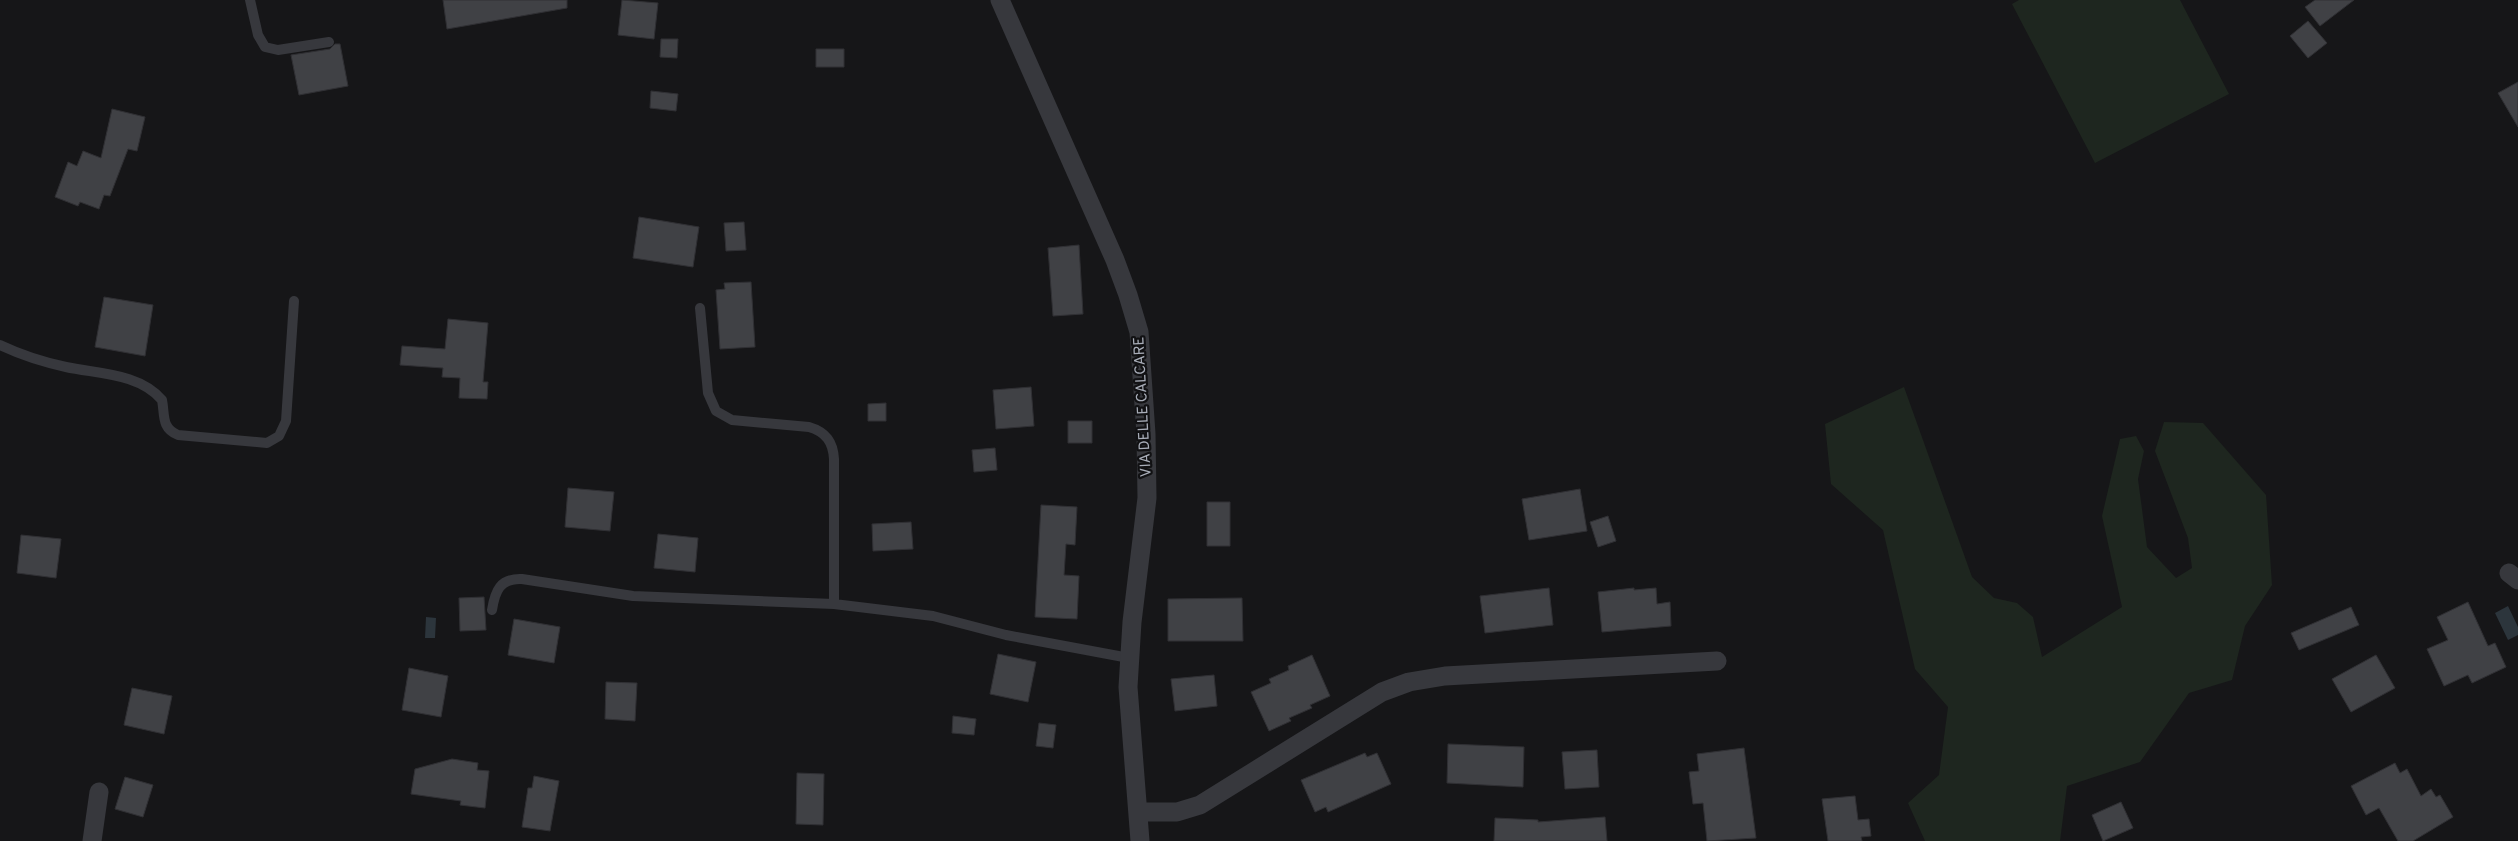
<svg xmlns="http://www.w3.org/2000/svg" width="2518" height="841" viewBox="0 0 2518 841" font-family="Overpass,sans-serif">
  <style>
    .green { fill: #1e261f }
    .water { fill: #2c353c }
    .building { fill: #404145; stroke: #303034 }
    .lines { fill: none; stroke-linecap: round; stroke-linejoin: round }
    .service { stroke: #37383d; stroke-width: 10 }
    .minor { stroke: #37383d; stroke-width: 19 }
    .labels { text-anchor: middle; stroke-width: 4.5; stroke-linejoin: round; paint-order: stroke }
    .street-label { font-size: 15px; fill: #a8adb8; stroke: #111113 }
  </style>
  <rect width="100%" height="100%" fill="#161618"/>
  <path class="green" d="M 2019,0 L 2180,0 L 2229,94 L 2095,163 L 2012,4 Z
    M 1904,387 L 1972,577 L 1994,598 L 2017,603 L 2033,617 L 2042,657 L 2122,607 L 2102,516 L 2120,439 L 2136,436 L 2144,451 L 2138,479 L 2147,547 L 2176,578 L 2192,568 L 2188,538 L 2155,451 L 2164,422 L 2203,423 L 2266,495 L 2272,585 L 2245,626 L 2232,680 L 2189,693 L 2140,762 L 2067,786 L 2060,841 L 1925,841 L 1908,803 L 1939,775 L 1948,707 L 1915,669 L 1883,530 L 1831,484 L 1825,424 Z"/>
  <path class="water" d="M 2508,606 L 2518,627 L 2518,635 L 2508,640 L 2495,613 Z
    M 426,617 L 436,618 L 435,638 L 425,638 Z"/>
  <path class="building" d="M 443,0 L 567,0 L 567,8 L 447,29 Z
    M 622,0 L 658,3 L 654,39 L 618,35 Z
    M 2315,0 L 2354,0 L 2320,26 L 2305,7 Z
    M 2308,21 L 2327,43 L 2308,58 L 2290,36 Z
    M 661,39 L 678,39 L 677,58 L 660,57 Z
    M 335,44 L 340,44 L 348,86 L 299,95 L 291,55 L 330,49 Z
    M 816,49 L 844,49 L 844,67 L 816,67 Z
    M 2518,82 L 2518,127 L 2498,93 Z
    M 651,91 L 678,94 L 676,111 L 650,108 Z
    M 112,109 L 145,117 L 137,151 L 128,149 L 110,196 L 104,195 L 99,209 L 80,202 L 78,206 L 55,197 L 68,162 L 77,166 L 83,151 L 101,158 Z
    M 639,217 L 699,227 L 693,267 L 633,258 Z
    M 744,222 L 746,250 L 726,251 L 724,223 Z
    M 1079,245 L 1083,314 L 1053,316 L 1048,248 Z
    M 751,282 L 755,347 L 720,349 L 716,290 L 725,289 L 724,283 Z
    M 104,297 L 153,305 L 145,356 L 95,347 Z
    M 448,319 L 488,323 L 483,382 L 488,382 L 487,399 L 459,398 L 460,378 L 442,377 L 443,368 L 400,365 L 402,346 L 445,349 Z
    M 1031,387 L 1034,426 L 996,429 L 993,390 Z
    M 886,403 L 886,421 L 868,421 L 868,404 Z
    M 1068,421 L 1092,421 L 1092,443 L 1068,443 Z
    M 995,448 L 997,470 L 974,472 L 972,450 Z
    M 568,488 L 614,492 L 610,531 L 565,527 Z
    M 1580,489 L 1587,531 L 1529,540 L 1522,499 Z
    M 1207,502 L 1230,502 L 1230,546 L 1207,546 Z
    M 1041,505 L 1077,507 L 1075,545 L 1066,544 L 1064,575 L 1079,576 L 1077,619 L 1035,617 Z
    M 1608,516 L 1616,541 L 1598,547 L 1590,522 Z
    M 911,522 L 913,549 L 873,551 L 872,524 Z
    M 658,534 L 698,538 L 695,572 L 654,568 Z
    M 21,535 L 61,539 L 56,578 L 17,573 Z
    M 1549,588 L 1553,625 L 1485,633 L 1480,596 Z
    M 1634,588 L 1634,590 L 1656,588 L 1657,604 L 1670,602 L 1671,626 L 1602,632 L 1598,592 Z
    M 484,597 L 486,630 L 460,631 L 459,598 Z
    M 1242,598 L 1243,641 L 1168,641 L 1168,599 Z
    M 2468,602 L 2488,646 L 2495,643 L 2506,667 L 2472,683 L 2468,675 L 2444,686 L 2427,649 L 2448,640 L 2437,617 Z
    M 2351,607 L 2359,625 L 2299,650 L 2291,633 Z
    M 514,619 L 560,627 L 554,663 L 508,655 Z
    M 998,654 L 1036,662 L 1028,702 L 990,694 Z
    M 1312,655 L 1330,696 L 1310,705 L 1312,708 L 1289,718 L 1291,721 L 1269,731 L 1251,692 L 1271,683 L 1269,679 L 1289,670 L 1288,666 Z
    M 2376,655 L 2395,688 L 2351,712 L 2332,679 Z
    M 409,668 L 448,676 L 441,717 L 402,710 Z
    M 1214,675 L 1217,706 L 1175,711 L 1171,679 Z
    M 606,682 L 637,683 L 635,721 L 605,719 Z
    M 132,688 L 172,696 L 164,734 L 124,725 Z
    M 953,716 L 976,719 L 974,735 L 952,733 Z
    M 1039,723 L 1056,725 L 1053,748 L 1036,746 Z
    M 1448,744 L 1524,747 L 1523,787 L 1447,783 Z
    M 1744,748 L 1756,838 L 1707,841 L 1703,803 L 1693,804 L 1689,772 L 1699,771 L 1697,754 Z
    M 1597,750 L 1599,787 L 1565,789 L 1562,752 Z
    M 1365,753 L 1367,757 L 1377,753 L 1391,784 L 1328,812 L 1326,807 L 1315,812 L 1301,780 Z
    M 452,759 L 478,763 L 477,770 L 489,771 L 485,808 L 460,805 L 461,801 L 411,794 L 415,769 Z
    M 2395,763 L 2400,773 L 2407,769 L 2421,796 L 2431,789 L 2436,797 L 2440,795 L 2453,817 L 2413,841 L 2398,841 L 2379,808 L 2366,815 L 2351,786 Z
    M 797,773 L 824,774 L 823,825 L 796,824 Z
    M 534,776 L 559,781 L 550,831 L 522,827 L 528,788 L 532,788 Z
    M 125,777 L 153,785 L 143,817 L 115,809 Z
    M 1855,796 L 1858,820 L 1869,819 L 1871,836 L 1861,837 L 1862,841 L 1828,841 L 1822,799 Z
    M 2121,802 L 2133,828 L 2103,841 L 2092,815 Z
    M 1605,817 L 1607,841 L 1494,841 L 1495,818 L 1538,820 L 1538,822 Z"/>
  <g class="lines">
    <path class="service" d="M 250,0 L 258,35 L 265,47 L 278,50 L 329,42
      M 700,308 L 708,393 L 716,411 L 732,420 L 809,427 C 826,432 833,442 834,459 L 834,604
      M 0,345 C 21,355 43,362 66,367 C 98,374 139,373 162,400 C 165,415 161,428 178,435 L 267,443 L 279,436 L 286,421 L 294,301
      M 492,610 C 495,591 500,578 522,579 L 633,596 L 834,604 L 933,616 L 1006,635 L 1129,658"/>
    <path class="minor" d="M 1000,0 L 1115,260 L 1128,295 L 1139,332 L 1146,434 L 1147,498 L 1132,622 L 1128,687 L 1140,841
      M 2509,573 L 2518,580
      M 1139,812 L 1177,812 L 1200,805 L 1382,692 L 1409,682 L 1445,676 L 1717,661
      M 92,841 L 99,792"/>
  </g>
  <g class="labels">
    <g class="street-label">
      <text transform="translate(1142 407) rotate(-93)" y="5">VIA DELLE CALCARE</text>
    </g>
  </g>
</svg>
